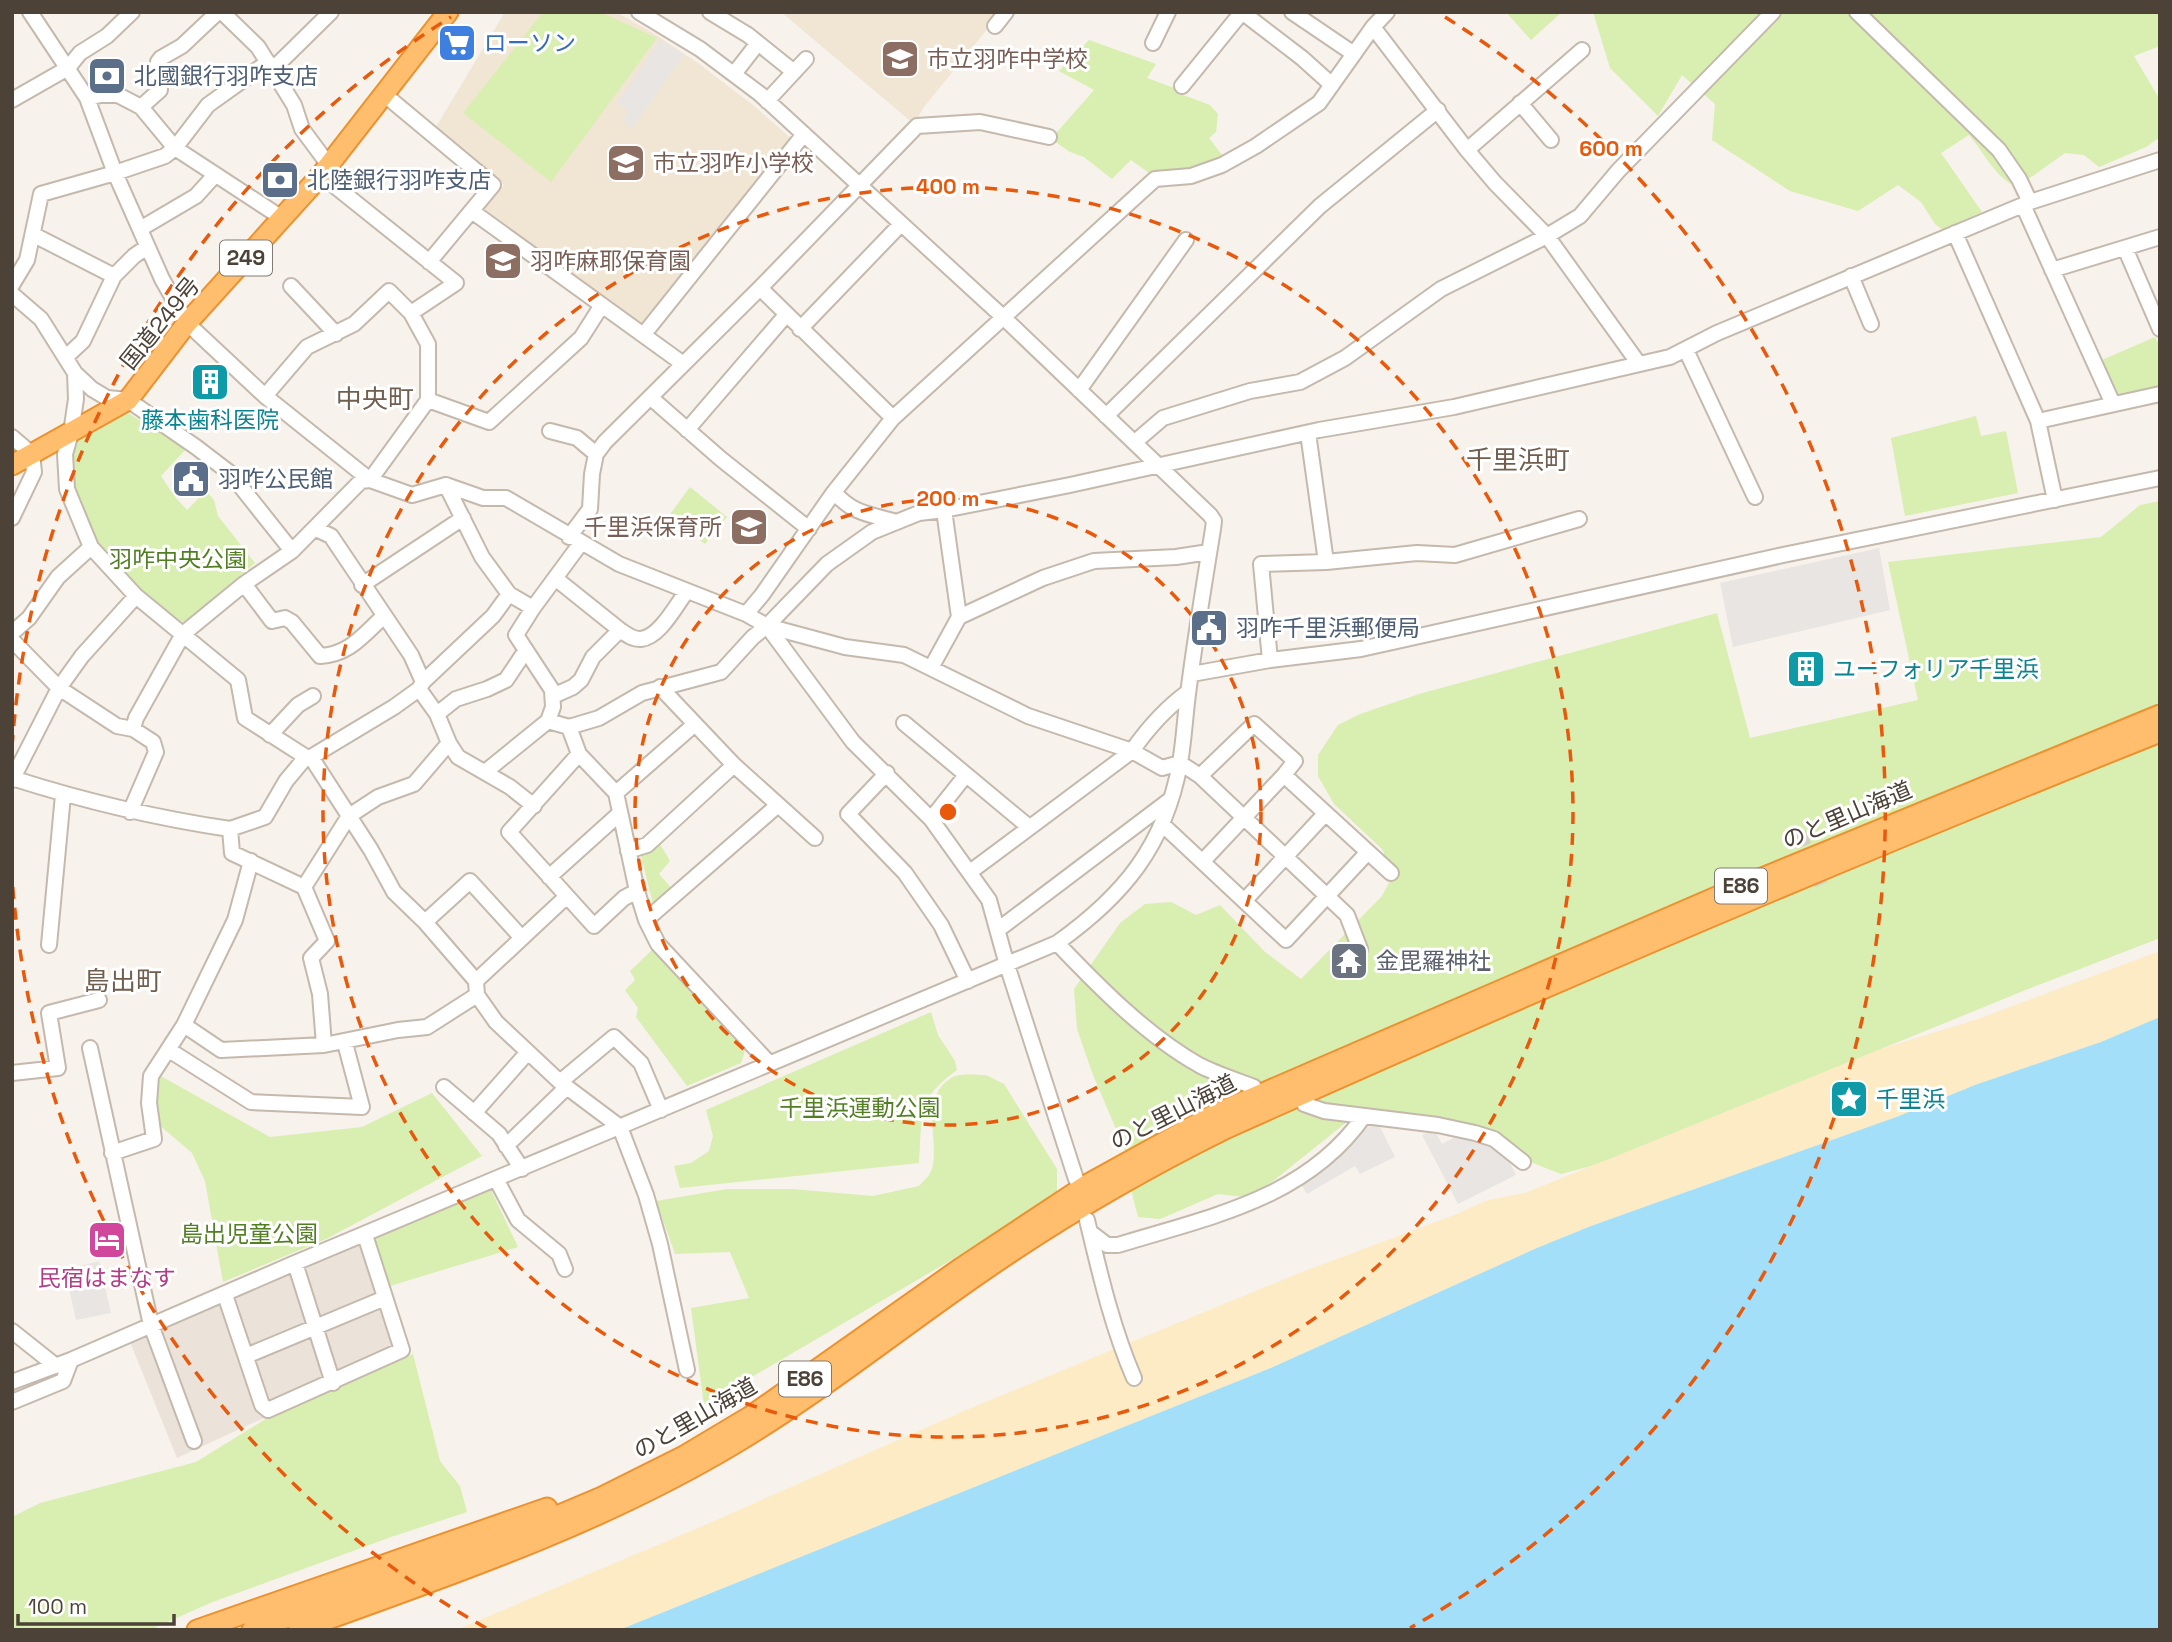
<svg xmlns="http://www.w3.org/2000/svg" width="2172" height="1642" viewBox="0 0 2172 1642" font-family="'Space Grotesk','Noto Sans JP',sans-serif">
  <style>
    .residential { fill: #ebe3d9 }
    .education { fill: #f1e5d4 }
    .green { fill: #d9eeb1 }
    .sand { fill: #fdebc5 }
    .parking { fill: #e8e5e2 }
    .water { fill: #a3dff8 }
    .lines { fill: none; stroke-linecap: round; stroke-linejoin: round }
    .minor-tunnel { stroke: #d5cfc7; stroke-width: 14; stroke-dasharray: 14 7; stroke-linecap: butt }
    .minor-casing { stroke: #c4b9ac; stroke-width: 18 }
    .highway-casing { stroke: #ed912f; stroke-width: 23 }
    .minor { stroke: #fff; stroke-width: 14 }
    .highway { stroke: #ffbe6e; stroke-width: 19 }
    .ring { fill: none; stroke: #e8590c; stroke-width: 3.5; stroke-dasharray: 12 9 }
    .labels { text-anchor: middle; stroke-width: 6; stroke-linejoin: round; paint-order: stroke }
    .shield { fill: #fff; stroke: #827b73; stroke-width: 2 }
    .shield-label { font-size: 21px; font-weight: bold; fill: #4c4237 }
    .shop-label { font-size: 23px; fill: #366cbe; stroke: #fff; text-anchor: start }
    .education-label { font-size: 23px; fill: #785e54; stroke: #fff; text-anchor: start }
    .service-label { font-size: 23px; fill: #4e5e75; stroke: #fff; text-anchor: start }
    .street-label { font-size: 23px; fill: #4c4237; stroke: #fff }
    .culture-label { font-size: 23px; fill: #0d838f; stroke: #fff; text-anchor: start }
    .park-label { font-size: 23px; fill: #517f22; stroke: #fff }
    .worship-label { font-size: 23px; fill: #5b616d; stroke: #fff; text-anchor: start }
    .hotel-label { font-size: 23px; fill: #b23c85; stroke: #fff }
    .quarter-label { font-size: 26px; fill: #705e4e; stroke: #fff }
    .centre { fill: #e8590c; stroke: #fff; stroke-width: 3.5 }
    .ring-label { font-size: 21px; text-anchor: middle; font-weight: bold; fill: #e8590c; stroke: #fff; stroke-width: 6; stroke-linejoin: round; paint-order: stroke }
  </style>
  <rect width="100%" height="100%" fill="#f7f2eb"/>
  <path class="residential" d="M 370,1236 L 411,1350 L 177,1458 L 130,1342 Z"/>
  <path class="education" d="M 505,12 L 616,12 L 653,33 L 698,63 L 753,105 L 794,141 L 643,328 L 481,213 L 504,185 L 433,132 Z
    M 781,12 L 1001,12 L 924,107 L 914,124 Z"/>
  <path class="green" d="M 543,12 L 600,12 L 657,38 L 551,182 L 463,113 Z
    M 1506,12 L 1562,12 L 1531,40 Z
    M 1593,12 L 2160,12 L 2160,46 L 2134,56 L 2160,100 L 2160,137 L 2146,147 L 2099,167 L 2084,155 L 2065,153 L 2017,187 C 1995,178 1984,152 1969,135 L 1941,153 L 1982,212 L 1943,230 L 1935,224 L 1921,202 L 1898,185 L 1858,211 L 1790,191 L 1712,140 L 1715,104 L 1682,75 L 1658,116 L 1610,68 Z
    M 1089,40 L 1156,64 L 1147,78 L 1177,89 L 1175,92 L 1210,105 L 1218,114 L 1216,132 L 1209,138 L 1225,159 L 1188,172 L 1149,173 L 1131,160 L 1112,179 L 1084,157 L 1070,152 L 1051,139 L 1094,90 L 1059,71 Z
    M 2155,337 L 2160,347 L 2160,386 L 2117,395 L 2102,360 Z
    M 128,413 L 186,449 L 161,476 L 175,497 L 187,510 L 206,491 L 214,500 L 218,516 L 255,563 L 185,622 L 171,619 L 97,552 L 69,489 L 67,460 L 74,443 Z
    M 1976,416 L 1981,436 L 2006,431 L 2018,493 L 1905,516 L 1891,438 Z
    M 690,487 L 727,517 L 705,544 L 668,517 Z
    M 2160,501 L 2160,938 L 2028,989 L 1602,1163 L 1561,1174 L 1533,1163 L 1494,1131 L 1412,1114 L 1361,1107 L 1348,1121 L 1252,1198 L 1218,1194 L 1160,1219 L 1138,1217 L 1127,1174 L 1125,1150 L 1093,1075 L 1077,1029 L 1074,989 L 1120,923 L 1145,904 L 1171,902 L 1196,915 L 1220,905 L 1265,952 L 1301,979 L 1382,896 L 1391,879 L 1383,850 L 1334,804 L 1318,776 L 1318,755 L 1338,725 L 1360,714 L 1419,694 L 1717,613 L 1750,738 L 1918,700 L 1888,562 L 2101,537 L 2140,505 Z
    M 660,844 L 670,861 L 659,874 L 674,891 L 654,908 L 641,856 Z
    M 653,949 L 745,1051 L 741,1063 L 687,1086 L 636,1017 L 638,1008 L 625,990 L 635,980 L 630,971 Z
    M 931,1012 L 938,1035 L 955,1061 L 957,1070 C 915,1100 923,1116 919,1163 L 680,1188 L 674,1166 L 691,1163 L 709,1151 L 713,1136 L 706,1110 Z
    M 157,1074 L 270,1137 L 362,1127 L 432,1093 L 482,1156 L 326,1239 L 223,1282 L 205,1181 L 192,1153 L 157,1123 Z
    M 986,1075 L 1004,1084 L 1057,1169 L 1057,1198 L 704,1405 L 691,1308 L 749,1298 L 730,1252 L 675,1254 L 656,1201 L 727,1189 L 792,1189 L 873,1196 L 919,1186 C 924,1181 930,1175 932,1169 C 940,1138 918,1097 953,1077 C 961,1073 977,1075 986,1075 Z
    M 490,1188 L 518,1247 L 390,1286 L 374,1237 Z
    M 413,1354 L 440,1461 L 460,1486 L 467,1512 L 394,1536 L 210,1603 L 150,1630 L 12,1630 L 12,1517 L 40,1503 L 196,1462 L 264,1420 Z"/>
  <path class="sand" d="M 2160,951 L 2160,1017 L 2101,1042 L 1975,1085 L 1899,1116 L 1591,1226 L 1537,1248 L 1273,1367 L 619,1630 L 456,1630 L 698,1528 L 964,1411 L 1302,1272 L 1457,1214 L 1488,1200 L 1525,1193 L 1881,1049 L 1978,1019 Z"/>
  <path class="parking" d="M 660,40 L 684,55 L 632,128 L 622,121 L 629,111 L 617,103 Z
    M 1879,548 L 1890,610 L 1733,647 L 1720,583 Z
    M 1378,1123 L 1395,1157 L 1360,1174 L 1355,1166 L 1307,1194 L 1300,1182 L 1360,1130 Z
    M 1434,1129 L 1442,1144 L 1455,1137 L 1481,1138 L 1508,1159 L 1516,1175 L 1458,1204 L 1422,1135 Z
    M 99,1261 L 111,1313 L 76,1320 L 65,1270 Z"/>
  <path class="water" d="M 2160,1017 L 2160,1630 L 619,1630 L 1273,1367 L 1537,1248 L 1591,1226 L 1899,1116 L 1975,1085 L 2101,1042 Z"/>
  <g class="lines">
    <path class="minor-tunnel" d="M 1799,833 L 1823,888"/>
    <defs>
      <path id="minor" d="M 30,12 L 87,98 L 115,173 L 162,279 L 187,323 L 265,396 L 370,480 L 412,495 L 446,485 L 483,498 L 506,498 L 619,564 L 746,614 L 767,626 L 845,647 L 904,655 L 1028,716 L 1132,751 L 1162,768 L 1180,763 L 1200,776 L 1347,915 L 1360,949
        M 222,12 L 258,47 L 294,105 L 302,129 L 328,164
        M 710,12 L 748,35 L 794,72
        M 1242,12 L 1302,58 L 1332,85
        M 1292,12 L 1354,54
        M 1857,12 L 1999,150 L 2019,179 L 2030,202
        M 995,26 L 1006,12
        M 1373,27 L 1467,150 L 1495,183 L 1547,236 L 1639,364
        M 1153,43 L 1168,12
        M 273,69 L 331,12
        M 734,74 L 758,43
        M 1182,86 L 1242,12
        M 385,95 L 493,185 L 429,262
        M 87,98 L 101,95 L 118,95 L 141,107 L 175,148 L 282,218
        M 12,100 L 68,68 L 80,53 L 107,36 L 132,12
        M 767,101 L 806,59
        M 1520,103 L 1551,140
        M 141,107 L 160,90 L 158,62 L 161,58 L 182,46 L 218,12
        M 1467,150 L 1582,50
        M 321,175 L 456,283 L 411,313
        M 2023,205 L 2113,404
        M 473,212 L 682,363
        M 140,229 L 196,196 L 215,175
        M 1955,233 L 2038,421 L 2055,500
        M 34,235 L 114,276
        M 2125,248 L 2160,329
        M 2052,270 L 2160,237
        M 1851,276 L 1871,324
        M 12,285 L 27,260 L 41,194 L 115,173 L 165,156 L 175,148 L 208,105 L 268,62
        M 291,286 L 336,334
        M 760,288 L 893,418
        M 12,294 L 41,319 L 75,373 L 76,399 L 71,433 L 65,454 L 67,489 L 91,547 L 136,596 L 238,680 L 245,718 L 306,757 L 311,757 L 371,850 L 394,892 L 425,922 L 476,981 L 477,995 L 496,1022 L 560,1082 L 620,1127 L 646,1195 L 660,1244 L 687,1370
        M 800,329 L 901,224
        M 644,334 L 804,134
        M 1686,350 L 1755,497
        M 66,357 L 83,341 L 114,276 L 134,256 L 147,247
        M 75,373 L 92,389 L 107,398 L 128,400 L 196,447 L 230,473 L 292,551
        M 1079,390 L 1186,240
        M 650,397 L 721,459 L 809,529
        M 428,400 L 489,422 L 581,338 L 602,305
        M 1106,416 L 1320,206 L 1438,110
        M 2038,421 L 2160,394
        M 687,430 L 786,315
        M 550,431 L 577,438 L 596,454
        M 1308,433 L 1326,562
        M 12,437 L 32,454 L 34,472 L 12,518
        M 1135,442 L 1163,418 L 1250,391 L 1300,382 L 1345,358 L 1441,289 L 1547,236 L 1580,216 L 1618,171 L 1773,12
        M 446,485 L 482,557 L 509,594 L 533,608
        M 834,492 C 852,513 868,514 893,521
        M 944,510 L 959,617
        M 316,529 L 331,536 L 411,655 L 423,682 L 419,689 L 437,714 L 449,743 L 458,757 L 510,787 L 534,806
        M 569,537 L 590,509 L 592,474 L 596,454 L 605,442 L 760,288 L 917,126 L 980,122 L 1049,137
        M 555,578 L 620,630 C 626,634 633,640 641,639 C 660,637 676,605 687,591
        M 244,584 L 272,621 L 285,618 L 292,622 L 320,656 C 350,654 362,636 384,616
        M 362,585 L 463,518
        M 746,614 L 762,595 L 834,492 L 893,418 L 1155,179 L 1191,176 L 1222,165 L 1256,146 L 1319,103 L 1373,27 L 1387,12
        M 767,626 L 853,742 L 931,819 L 989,900 L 1007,965 L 1076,1179
        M 12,633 L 29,618 L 58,577 L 91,547
        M 12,640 L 59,688 L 117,726 L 133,729 L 153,742 L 156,752 L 130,812
        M 1270,660 L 1261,564 L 1326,562 L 1417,553 L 1455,555 L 1579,519
        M 931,668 L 959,617 L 1043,578 L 1094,561 L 1176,557 L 1209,552
        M 1192,674 L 1270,660 L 1361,649 L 1783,555 L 2160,478
        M 423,682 L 493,616 L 509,594
        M 660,687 L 734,765 L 815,838
        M 553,696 L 573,687 L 581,680 L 593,657 L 620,630
        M 437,714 L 456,699 L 487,689 L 506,680 L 526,650
        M 548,721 L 569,727 L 599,718 L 642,693 L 721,672 L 753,637 L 767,626 L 827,564 L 872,532 L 919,513 L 944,510 L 1070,485 L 1319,430 L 1454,407 L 1670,357 L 1717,333 L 2030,202 L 2160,160
        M 904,723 L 1029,827
        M 569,727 L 579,754 L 616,793 L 637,891 L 646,920 L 658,944 L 770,1064
        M 133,729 L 136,718 L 183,634 L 244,584 L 292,551 L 361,481 L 370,480 L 428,400 L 428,344 L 411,313 L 389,291 L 354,324 L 307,347 L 265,396
        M 270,735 L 298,705 L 313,696
        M 579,754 L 509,832 L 594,926 L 624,898 L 637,891
        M 311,757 L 394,707 L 419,689
        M 485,772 L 548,721 L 553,707 L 552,690 L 516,635 L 533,608 L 581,543
        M 887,773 L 848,814 L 905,873 L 941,925 L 968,981
        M 1200,776 L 1254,724 L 1295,761 L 1284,775
        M 12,778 C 84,801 155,818 230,829 L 232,853 L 304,887 L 327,941 L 311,958 L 320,994 L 324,1045
        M 12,780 L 59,688 L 82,656 L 136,596
        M 616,793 L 695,724
        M 931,819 L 966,775
        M 1163,825 L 1286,940 L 1368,852 L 1284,775 L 1203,861
        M 230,829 L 265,817 L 286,781 L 306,757
        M 628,851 L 647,845 L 734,765
        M 1368,852 L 1391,873
        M 970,872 L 1132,751 C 1148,728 1166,708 1188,692
        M 549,877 L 619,814
        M 304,887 L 349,816 L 378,797 L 414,784 L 449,743
        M 1245,900 L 1325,814
        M 646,920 L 778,805
        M 425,922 L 470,881 L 521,937
        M 999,929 L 1171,799
        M 1057,943 C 1099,987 1146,1035 1199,1065 C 1216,1074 1236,1080 1254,1087
        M 49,945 L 63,795
        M 476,981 L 566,897
        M 184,1025 L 221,1050 L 324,1045 L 398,1030 L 427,1027 L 477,995
        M 90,1048 L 151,1325 L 194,1441
        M 169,1050 L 251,1102 L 362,1107 L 345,1043
        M 12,1073 L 58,1068 L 49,1013 L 99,1000
        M 560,1082 L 614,1037 L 641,1063 L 661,1110
        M 444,1087 L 499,1134 L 522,1169
        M 1304,1104 L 1324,1111 L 1438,1125 L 1475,1133 L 1494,1139 L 1523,1162
        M 474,1113 L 528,1052
        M 506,1146 L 567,1087
        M 112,1153 L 154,1139 L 149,1103 L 151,1076 L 184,1025 L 235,920 L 251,861
        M 496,1179 L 518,1220 L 559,1254 L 565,1269
        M 1087,1220 C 1100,1274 1112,1327 1134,1378
        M 1090,1232 L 1107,1245 L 1118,1245 C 1209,1217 1306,1199 1364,1116
        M 295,1263 L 333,1383
        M 225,1295 L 262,1405 L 268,1410 L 402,1350 L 365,1235
        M 12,1331 L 56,1366
        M 246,1356 L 385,1298
        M 12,1382 L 71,1360 L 295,1263 L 1057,943 C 1123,896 1165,846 1180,763 C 1184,740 1185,717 1188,694 C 1195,639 1204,584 1213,529 L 1214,521 L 1210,515 L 1003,317 L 760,94 L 700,49 L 639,12
        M 12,1402 L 63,1381 L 71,1360"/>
      <path id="highway" d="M 12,465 L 128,400 L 187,323 L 321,175 L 448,12
        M 197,1630 L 547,1508
        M 252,1630 L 493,1543 L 602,1497 L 684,1456 L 751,1416 L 961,1268 L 1088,1184 L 1215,1114 L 1728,892 L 2160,715
        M 298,1630 C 447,1576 597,1526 734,1444 C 821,1392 900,1328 983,1271 C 1061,1217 1142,1170 1227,1128 C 1535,990 1846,857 2160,732"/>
    </defs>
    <use href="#minor" class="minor-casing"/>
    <use href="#highway" class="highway-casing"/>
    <use href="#minor" class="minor"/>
    <use href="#highway" class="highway"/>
  </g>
  <g class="ring">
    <circle cx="948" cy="812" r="313"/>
    <circle cx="948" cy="812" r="625"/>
    <path d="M486 1628A938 938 0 0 1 12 877M12 747A938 938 0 0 1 451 17M1445 17A938 938 0 0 1 1410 1628"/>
  </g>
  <defs>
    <symbol id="supermarket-square" viewBox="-11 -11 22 22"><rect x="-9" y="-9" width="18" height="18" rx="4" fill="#3f7fe0" stroke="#fff"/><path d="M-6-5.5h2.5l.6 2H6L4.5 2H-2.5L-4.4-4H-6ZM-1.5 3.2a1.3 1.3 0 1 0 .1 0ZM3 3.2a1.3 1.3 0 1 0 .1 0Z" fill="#fff"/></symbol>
    <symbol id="school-square" viewBox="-11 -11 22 22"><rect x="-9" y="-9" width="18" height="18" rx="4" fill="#8d6e63" stroke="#fff"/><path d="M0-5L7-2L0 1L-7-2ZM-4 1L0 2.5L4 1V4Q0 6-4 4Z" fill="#fff"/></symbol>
    <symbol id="bank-square" viewBox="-11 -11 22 22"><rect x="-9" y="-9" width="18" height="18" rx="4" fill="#5c6f8a" stroke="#fff"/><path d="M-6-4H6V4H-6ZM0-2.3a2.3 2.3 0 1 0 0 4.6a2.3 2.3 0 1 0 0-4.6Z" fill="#fff"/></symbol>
    <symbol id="building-square" viewBox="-11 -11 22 22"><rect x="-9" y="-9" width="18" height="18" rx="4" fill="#0f9aa8" stroke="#fff"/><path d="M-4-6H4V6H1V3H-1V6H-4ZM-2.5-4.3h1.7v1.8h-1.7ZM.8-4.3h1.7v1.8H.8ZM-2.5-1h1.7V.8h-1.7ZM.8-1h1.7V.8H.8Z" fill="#fff"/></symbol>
    <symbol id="civic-square" viewBox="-11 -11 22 22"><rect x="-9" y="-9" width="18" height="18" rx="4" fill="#5c6f8a" stroke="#fff"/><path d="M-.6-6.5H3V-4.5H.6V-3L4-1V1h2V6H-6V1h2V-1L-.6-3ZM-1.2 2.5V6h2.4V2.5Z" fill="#fff"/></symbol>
    <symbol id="temple-square" viewBox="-11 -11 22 22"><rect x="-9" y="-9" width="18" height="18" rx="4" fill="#6b7280" stroke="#fff"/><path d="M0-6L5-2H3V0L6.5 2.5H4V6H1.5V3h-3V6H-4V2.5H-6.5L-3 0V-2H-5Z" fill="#fff"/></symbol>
    <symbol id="sight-square" viewBox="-11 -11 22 22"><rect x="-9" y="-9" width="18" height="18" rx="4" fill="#0f9aa8" stroke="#fff"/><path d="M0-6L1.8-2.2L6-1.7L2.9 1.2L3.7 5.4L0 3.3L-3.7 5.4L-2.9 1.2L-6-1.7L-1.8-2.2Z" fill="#fff"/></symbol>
    <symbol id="hotel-square" viewBox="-11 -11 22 22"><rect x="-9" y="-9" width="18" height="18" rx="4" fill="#d1479c" stroke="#fff"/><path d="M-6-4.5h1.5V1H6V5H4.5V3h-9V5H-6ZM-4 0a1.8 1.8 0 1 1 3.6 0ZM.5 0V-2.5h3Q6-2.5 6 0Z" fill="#fff"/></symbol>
  </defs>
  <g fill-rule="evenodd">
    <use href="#supermarket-square" x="435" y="21" width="44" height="44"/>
    <use href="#school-square" x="878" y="37" width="44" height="44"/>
    <use href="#bank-square" x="85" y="54" width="44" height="44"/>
    <use href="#school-square" x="604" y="141" width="44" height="44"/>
    <use href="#bank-square" x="258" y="158" width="44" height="44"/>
    <use href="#school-square" x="481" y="239" width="44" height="44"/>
    <use href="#building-square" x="188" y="360" width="44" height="44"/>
    <use href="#civic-square" x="169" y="457" width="44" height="44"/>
    <use href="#school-square" x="727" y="505" width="44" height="44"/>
    <use href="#civic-square" x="1187" y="606" width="44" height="44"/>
    <use href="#building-square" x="1784" y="647" width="44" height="44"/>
    <use href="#temple-square" x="1327" y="939" width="44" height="44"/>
    <use href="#sight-square" x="1827" y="1077" width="44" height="44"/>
    <use href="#hotel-square" x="85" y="1218" width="44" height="44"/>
  </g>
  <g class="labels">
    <g class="shield">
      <rect x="220" y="240.5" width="52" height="35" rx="5"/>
      <rect x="1715" y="868.5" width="52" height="35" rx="5"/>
      <rect x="779" y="1361.5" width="52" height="35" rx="5"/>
    </g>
    <g class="shield-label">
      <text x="246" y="265">249</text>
      <text x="1741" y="893">E86</text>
      <text x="805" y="1386">E86</text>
    </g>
    <g class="shop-label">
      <text x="484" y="51">ローソン</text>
    </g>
    <g class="education-label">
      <text x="927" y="67">市立羽咋中学校</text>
      <text x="653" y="171">市立羽咋小学校</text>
      <text x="530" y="269">羽咋麻耶保育園</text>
      <text x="722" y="535" text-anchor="end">千里浜保育所</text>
    </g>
    <g class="service-label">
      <text x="134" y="84">北國銀行羽咋支店</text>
      <text x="307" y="188">北陸銀行羽咋支店</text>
      <text x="218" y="487">羽咋公民館</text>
      <text x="1236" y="636">羽咋千里浜郵便局</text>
    </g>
    <g class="street-label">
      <text transform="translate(160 323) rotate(-51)" y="8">国道249号</text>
      <text transform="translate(1847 815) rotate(-23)" y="8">のと里山海道</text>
      <text transform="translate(1173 1112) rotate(-27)" y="8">のと里山海道</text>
      <text transform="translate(695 1418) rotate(-30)" y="8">のと里山海道</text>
    </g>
    <g class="culture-label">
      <text x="210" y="428" text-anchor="middle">藤本歯科医院</text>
      <text x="1833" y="677">ユーフォリア千里浜</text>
      <text x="1876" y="1107">千里浜</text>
    </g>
    <g class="park-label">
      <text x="178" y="567">羽咋中央公園</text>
      <text x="860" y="1116">千里浜運動公園</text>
      <text x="249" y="1242">島出児童公園</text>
    </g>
    <g class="worship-label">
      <text x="1376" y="969">金毘羅神社</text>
    </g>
    <g class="hotel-label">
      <text x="107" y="1286">民宿はまなす</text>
    </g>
    <g class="quarter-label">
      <text x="375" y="408">中央町</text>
      <text x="1518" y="469">千里浜町</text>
      <text x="123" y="990">島出町</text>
    </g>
  </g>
  <circle cx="948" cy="812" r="10" class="centre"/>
  <g class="ring-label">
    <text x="1611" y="156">600 m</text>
    <text x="948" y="194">400 m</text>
    <text x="948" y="506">200 m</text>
  </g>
  <rect width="2172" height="1642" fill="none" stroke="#4c4237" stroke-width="28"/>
  <path d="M18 1614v10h156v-10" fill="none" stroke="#4c4237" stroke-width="3.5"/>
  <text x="28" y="1614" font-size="21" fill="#4c4237" stroke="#ffffff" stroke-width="5" paint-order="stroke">100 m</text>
</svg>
